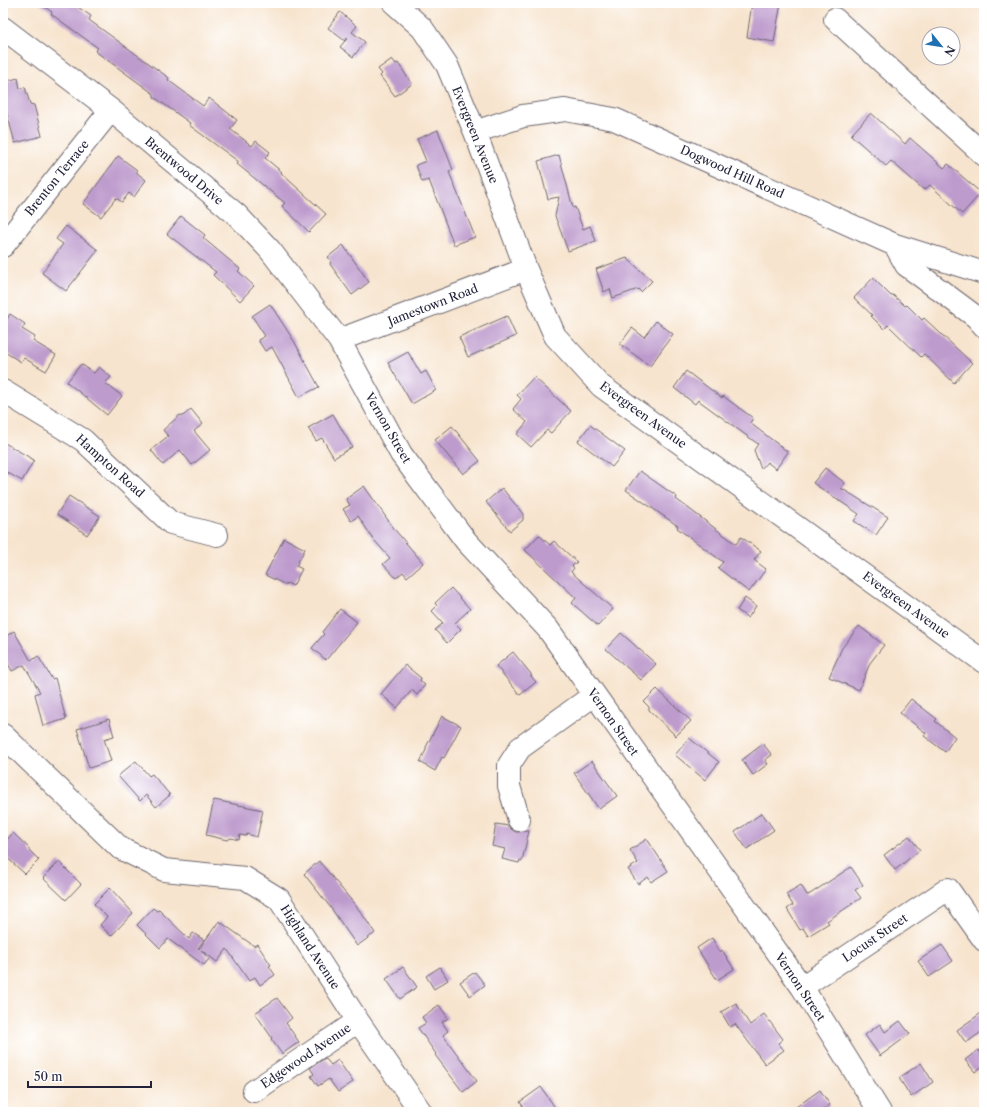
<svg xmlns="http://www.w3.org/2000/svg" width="987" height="1115" viewBox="0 0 987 1115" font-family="'Libre Caslon Text',serif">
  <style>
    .building { fill: #be9bcd }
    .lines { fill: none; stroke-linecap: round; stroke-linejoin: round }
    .minor-casing { stroke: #6d666e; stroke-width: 24 }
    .minor { stroke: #fff; stroke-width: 22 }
    .labels { text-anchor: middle; stroke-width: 3.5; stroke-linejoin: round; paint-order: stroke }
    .street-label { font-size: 12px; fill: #22223b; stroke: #fff }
  </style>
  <rect width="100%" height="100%" fill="#fff"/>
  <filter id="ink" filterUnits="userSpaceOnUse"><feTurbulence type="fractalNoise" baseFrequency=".025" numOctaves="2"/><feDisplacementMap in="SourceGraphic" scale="8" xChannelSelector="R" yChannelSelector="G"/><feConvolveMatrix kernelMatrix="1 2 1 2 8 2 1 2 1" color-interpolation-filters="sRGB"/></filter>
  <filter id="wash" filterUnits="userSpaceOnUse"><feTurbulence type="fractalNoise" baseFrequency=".012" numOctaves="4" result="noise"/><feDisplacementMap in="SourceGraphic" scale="16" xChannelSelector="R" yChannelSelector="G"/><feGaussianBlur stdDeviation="0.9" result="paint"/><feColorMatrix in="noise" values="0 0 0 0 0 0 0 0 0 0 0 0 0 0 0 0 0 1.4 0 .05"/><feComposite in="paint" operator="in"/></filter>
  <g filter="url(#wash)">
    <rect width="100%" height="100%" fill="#f7e4ce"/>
    <g id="blocks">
      <path class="building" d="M 39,3 L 72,3 L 91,16 L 89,20 L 169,78 L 168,80 L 203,106 L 209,98 L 237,120 L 230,129 L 252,146 L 256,141 L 270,152 L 265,158 L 282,172 L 281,173 L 326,214 L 309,232 L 282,206 L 285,203 L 237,164 L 239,162 L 189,125 L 190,123 L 154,97 L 154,94 L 95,51 L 98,48 L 51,14 L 52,12 Z
        M 752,3 L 781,3 L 774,42 L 747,37 Z
        M 340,12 L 357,26 L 352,32 L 365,42 L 353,57 L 340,47 L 348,37 L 345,41 L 328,28 Z
        M 392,59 L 396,64 L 398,63 L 412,84 L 395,96 L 380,76 L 382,74 L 378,69 Z
        M 18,78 L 20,89 L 25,87 L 30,104 L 34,105 L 42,136 L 15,143 L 3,99 L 3,82 Z
        M 871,113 L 905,144 L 910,138 L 944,168 L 948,164 L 981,193 L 962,214 L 930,185 L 924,190 L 891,161 L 886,166 L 851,135 Z
        M 438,130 L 453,170 L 449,172 L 475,237 L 454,245 L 429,180 L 422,182 L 416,165 L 426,161 L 417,139 Z
        M 559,155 L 573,208 L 575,207 L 583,229 L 590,226 L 596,241 L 568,251 L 555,216 L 559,197 L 548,199 L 538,161 Z
        M 118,156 L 137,170 L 137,173 L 146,180 L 134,197 L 129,193 L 122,202 L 116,198 L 101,217 L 83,204 Z
        M 181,216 L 205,235 L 203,238 L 240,269 L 238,271 L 254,286 L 240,301 L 213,275 L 216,272 L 167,234 Z
        M 66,226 L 98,250 L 66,291 L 42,273 L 63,244 L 56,239 Z
        M 343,245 L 369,282 L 352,295 L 330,264 L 331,261 L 328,257 Z
        M 627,258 L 652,281 L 641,292 L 638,289 L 613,298 L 610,289 L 604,292 L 596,269 Z
        M 873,278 L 891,296 L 893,295 L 905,306 L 907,305 L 922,320 L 924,318 L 972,363 L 954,383 L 924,354 L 921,357 L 888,325 L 884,329 L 871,316 L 872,315 L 854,298 Z
        M 270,304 L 294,341 L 319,387 L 299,397 L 272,347 L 265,351 L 258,340 L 265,336 L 252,316 Z
        M 10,314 L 25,324 L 22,329 L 35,337 L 33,341 L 56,355 L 46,371 L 24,358 L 21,362 L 3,351 L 3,326 Z
        M 507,316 L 516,336 L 468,357 L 459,337 Z
        M 656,321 L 673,334 L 650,366 L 620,344 L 632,328 L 644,337 Z
        M 408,352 L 421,374 L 426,371 L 436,390 L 412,404 L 388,363 Z
        M 81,364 L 94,373 L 99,367 L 111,377 L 105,383 L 122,396 L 107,415 L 67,382 Z
        M 686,371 L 722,398 L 723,396 L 753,418 L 750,423 L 788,452 L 776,469 L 767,462 L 761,469 L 754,450 L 758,444 L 698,400 L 695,404 L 674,388 Z
        M 534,377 L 571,411 L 551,433 L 547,430 L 531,447 L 517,434 L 527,422 L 513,409 L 521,399 L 517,395 Z
        M 191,409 L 203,424 L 194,431 L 210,450 L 192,465 L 180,450 L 163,465 L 151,450 L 168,436 L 163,430 L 180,415 L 183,416 Z
        M 333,414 L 352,447 L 334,458 L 322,438 L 316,441 L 308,428 Z
        M 590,425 L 625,451 L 612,467 L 578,441 Z
        M 452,426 L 480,461 L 463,474 L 435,440 Z
        M 3,442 L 34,460 L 22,481 L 3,470 Z
        M 825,468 L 845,483 L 841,488 L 888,517 L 876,535 L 854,521 L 859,514 L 813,483 Z
        M 640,471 L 677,497 L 676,499 L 736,544 L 741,537 L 761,551 L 754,560 L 766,569 L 749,592 L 718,568 L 723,562 L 677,528 L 678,526 L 626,490 Z
        M 364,486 L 395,530 L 423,563 L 407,577 L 403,572 L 396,578 L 383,564 L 390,558 L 374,540 L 358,516 L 351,521 L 343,509 L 350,505 L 346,499 Z
        M 502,488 L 523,514 L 523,520 L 510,531 L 486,502 Z
        M 69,496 L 100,516 L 87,535 L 57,514 Z
        M 539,535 L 550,545 L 554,541 L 577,562 L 572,566 L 574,568 L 571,572 L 613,609 L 598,626 L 572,603 L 576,598 L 525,550 Z
        M 284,538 L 305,549 L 296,566 L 302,569 L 293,586 L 287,583 L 286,585 L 265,575 Z
        M 451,588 L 470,609 L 455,623 L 461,629 L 447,643 L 435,630 L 443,623 L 432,611 L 437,606 L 435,603 Z
        M 745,598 L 756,606 L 748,618 L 737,610 Z
        M 340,609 L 357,622 L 326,660 L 312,648 L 324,634 L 322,632 Z
        M 859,626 L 884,645 L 870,663 L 859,690 L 829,677 L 842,648 Z
        M 14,631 L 31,661 L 38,656 L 52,679 L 55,678 L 66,719 L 43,726 L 35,694 L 40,692 L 24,665 L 12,671 L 3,655 L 3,638 Z
        M 621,633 L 656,664 L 641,680 L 606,649 Z
        M 513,652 L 531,674 L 531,676 L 536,682 L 520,695 L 496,666 Z
        M 405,665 L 421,678 L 420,681 L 425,685 L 417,695 L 412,690 L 397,708 L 381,694 Z
        M 657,689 L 691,721 L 676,736 L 649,710 L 649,707 L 644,702 Z
        M 911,699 L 937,719 L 935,721 L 955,737 L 945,752 L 924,736 L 926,733 L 900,713 Z
        M 442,716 L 461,726 L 444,758 L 442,757 L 435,771 L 420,762 L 426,750 L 426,747 Z
        M 109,719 L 114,736 L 104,739 L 111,761 L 89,768 L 77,729 Z
        M 689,738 L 719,762 L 705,780 L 675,755 Z
        M 763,744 L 772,755 L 765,760 L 768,764 L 753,775 L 742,760 Z
        M 136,761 L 149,776 L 152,774 L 170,795 L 156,807 L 146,795 L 140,801 L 118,776 Z
        M 592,761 L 617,796 L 599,809 L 574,773 Z
        M 214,800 L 263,810 L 257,837 L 247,834 L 246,836 L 240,835 L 239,840 L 231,838 L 227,840 L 206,835 Z
        M 762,813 L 774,830 L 747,849 L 735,832 Z
        M 496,824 L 509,826 L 511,829 L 516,832 L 529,831 L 522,861 L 520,860 L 519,863 L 502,859 L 505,849 L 492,846 Z
        M 13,833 L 29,848 L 29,850 L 39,860 L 25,874 L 3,854 L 3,844 Z
        M 909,836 L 920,850 L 895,870 L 884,855 Z
        M 647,839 L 668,871 L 651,882 L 648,877 L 638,884 L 628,869 L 638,863 L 630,850 Z
        M 319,861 L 360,911 L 375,933 L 357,946 L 331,908 L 304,874 Z
        M 59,862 L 81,884 L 66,900 L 43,878 Z
        M 851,867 L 863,885 L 855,890 L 861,898 L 827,921 L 829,923 L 808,936 L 803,928 L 800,930 L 787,909 L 793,905 L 786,894 L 801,885 L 807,895 L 810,894 Z
        M 110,888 L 133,913 L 111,936 L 100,925 L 107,917 L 94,904 Z
        M 153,908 L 157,911 L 159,910 L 189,939 L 193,933 L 204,940 L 198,948 L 199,949 L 219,921 L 254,946 L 257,944 L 271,965 L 269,966 L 275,975 L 260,985 L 255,977 L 249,981 L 227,949 L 217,962 L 201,950 L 209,959 L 204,965 L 168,939 L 160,948 L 137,925 Z
        M 712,938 L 720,952 L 722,950 L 734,969 L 717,980 L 697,948 Z
        M 942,945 L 953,961 L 929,977 L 918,961 Z
        M 403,967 L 417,987 L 400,999 L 386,979 Z
        M 440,967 L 448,980 L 434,989 L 426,976 Z
        M 475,972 L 485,985 L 470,996 L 460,982 Z
        M 277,998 L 292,1018 L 286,1023 L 299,1042 L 282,1054 L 271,1039 L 272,1038 L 255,1013 Z
        M 736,1003 L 750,1025 L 764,1014 L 783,1039 L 778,1043 L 784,1050 L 765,1064 L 735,1024 L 730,1027 L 721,1012 Z
        M 439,1005 L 448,1018 L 442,1022 L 448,1031 L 443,1035 L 477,1081 L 463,1092 L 435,1055 L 436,1054 L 418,1028 L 426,1023 L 422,1017 Z
        M 984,1011 L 984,1030 L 966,1043 L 957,1030 Z
        M 900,1021 L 910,1034 L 880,1056 L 865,1035 L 880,1024 L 885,1032 Z
        M 978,1050 L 984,1057 L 984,1065 L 975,1072 L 965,1060 Z
        M 325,1058 L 331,1065 L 338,1060 L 353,1082 L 338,1092 L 329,1079 L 318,1086 L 311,1076 L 314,1074 L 310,1068 Z
        M 921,1063 L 933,1082 L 911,1097 L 899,1078 Z
        M 541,1087 L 558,1112 L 527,1112 L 520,1102 Z
        M 820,1090 L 830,1105 L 820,1112 L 789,1112 Z"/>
    </g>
  </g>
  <g filter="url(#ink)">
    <use href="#blocks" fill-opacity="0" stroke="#6d666e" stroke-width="1"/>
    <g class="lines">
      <defs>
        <path id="minor" d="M 394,3 L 422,28 L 447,65 L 475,132 L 526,269 L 555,336 L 601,386 L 984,662
          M 835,19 L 984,155
          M 3,28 L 111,110 L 237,215 L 270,250 L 339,340 L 401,454 L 466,541 L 548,629 L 802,987 L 880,1112
          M 475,132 L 523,116 L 565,110 L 614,119 L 895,245 L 984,273
          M 895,245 L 906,265 L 976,317 L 984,326
          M 3,246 L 111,110
          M 339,340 L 526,269
          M 3,391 L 83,440 L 171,523 L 217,535
          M 3,735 L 120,848 L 164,870 L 245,878 L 279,899 L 358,1021 L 421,1112
          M 519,820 L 509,786 L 509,765 L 520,748 L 594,695
          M 802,987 L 948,889 L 984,940
          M 254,1091 L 358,1021"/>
      </defs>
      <use href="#minor" class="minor-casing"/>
      <use href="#minor" class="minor"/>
    </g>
  </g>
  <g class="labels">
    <g class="street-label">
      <text transform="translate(475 135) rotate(68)" y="4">Evergreen Avenue</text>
      <text transform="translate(184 171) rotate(40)" y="4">Brentwood Drive</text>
      <text transform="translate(732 172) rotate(24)" y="4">Dogwood Hill Road</text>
      <text transform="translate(57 178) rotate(-51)" y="4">Brenton Terrace</text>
      <text transform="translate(433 305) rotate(-21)" y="4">Jamestown Road</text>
      <text transform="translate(643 415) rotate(36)" y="4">Evergreen Avenue</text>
      <text transform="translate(388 428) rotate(60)" y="4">Vernon Street</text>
      <text transform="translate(110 466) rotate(42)" y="4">Hampton Road</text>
      <text transform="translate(906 605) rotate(36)" y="4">Evergreen Avenue</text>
      <text transform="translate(613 722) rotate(55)" y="4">Vernon Street</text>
      <text transform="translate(875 938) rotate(-34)" y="4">Locust Street</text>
      <text transform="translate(310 947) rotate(57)" y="4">Highland Avenue</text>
      <text transform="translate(800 987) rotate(56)" y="4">Vernon Street</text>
      <text transform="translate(306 1056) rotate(-34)" y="4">Edgewood Avenue</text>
    </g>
  </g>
  <rect width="987" height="1115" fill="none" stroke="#fff" stroke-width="16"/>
  <g transform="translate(941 46) rotate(120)"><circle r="19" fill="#ffffff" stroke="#a7a7b1"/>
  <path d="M0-3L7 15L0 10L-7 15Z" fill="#1f6fb2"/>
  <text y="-6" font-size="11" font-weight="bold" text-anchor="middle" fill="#22223b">N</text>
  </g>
  <path d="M28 1081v6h123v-6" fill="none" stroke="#22223b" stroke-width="2"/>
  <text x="34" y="1081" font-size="12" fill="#22223b" stroke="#ffffff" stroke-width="3" paint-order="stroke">50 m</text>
</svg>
